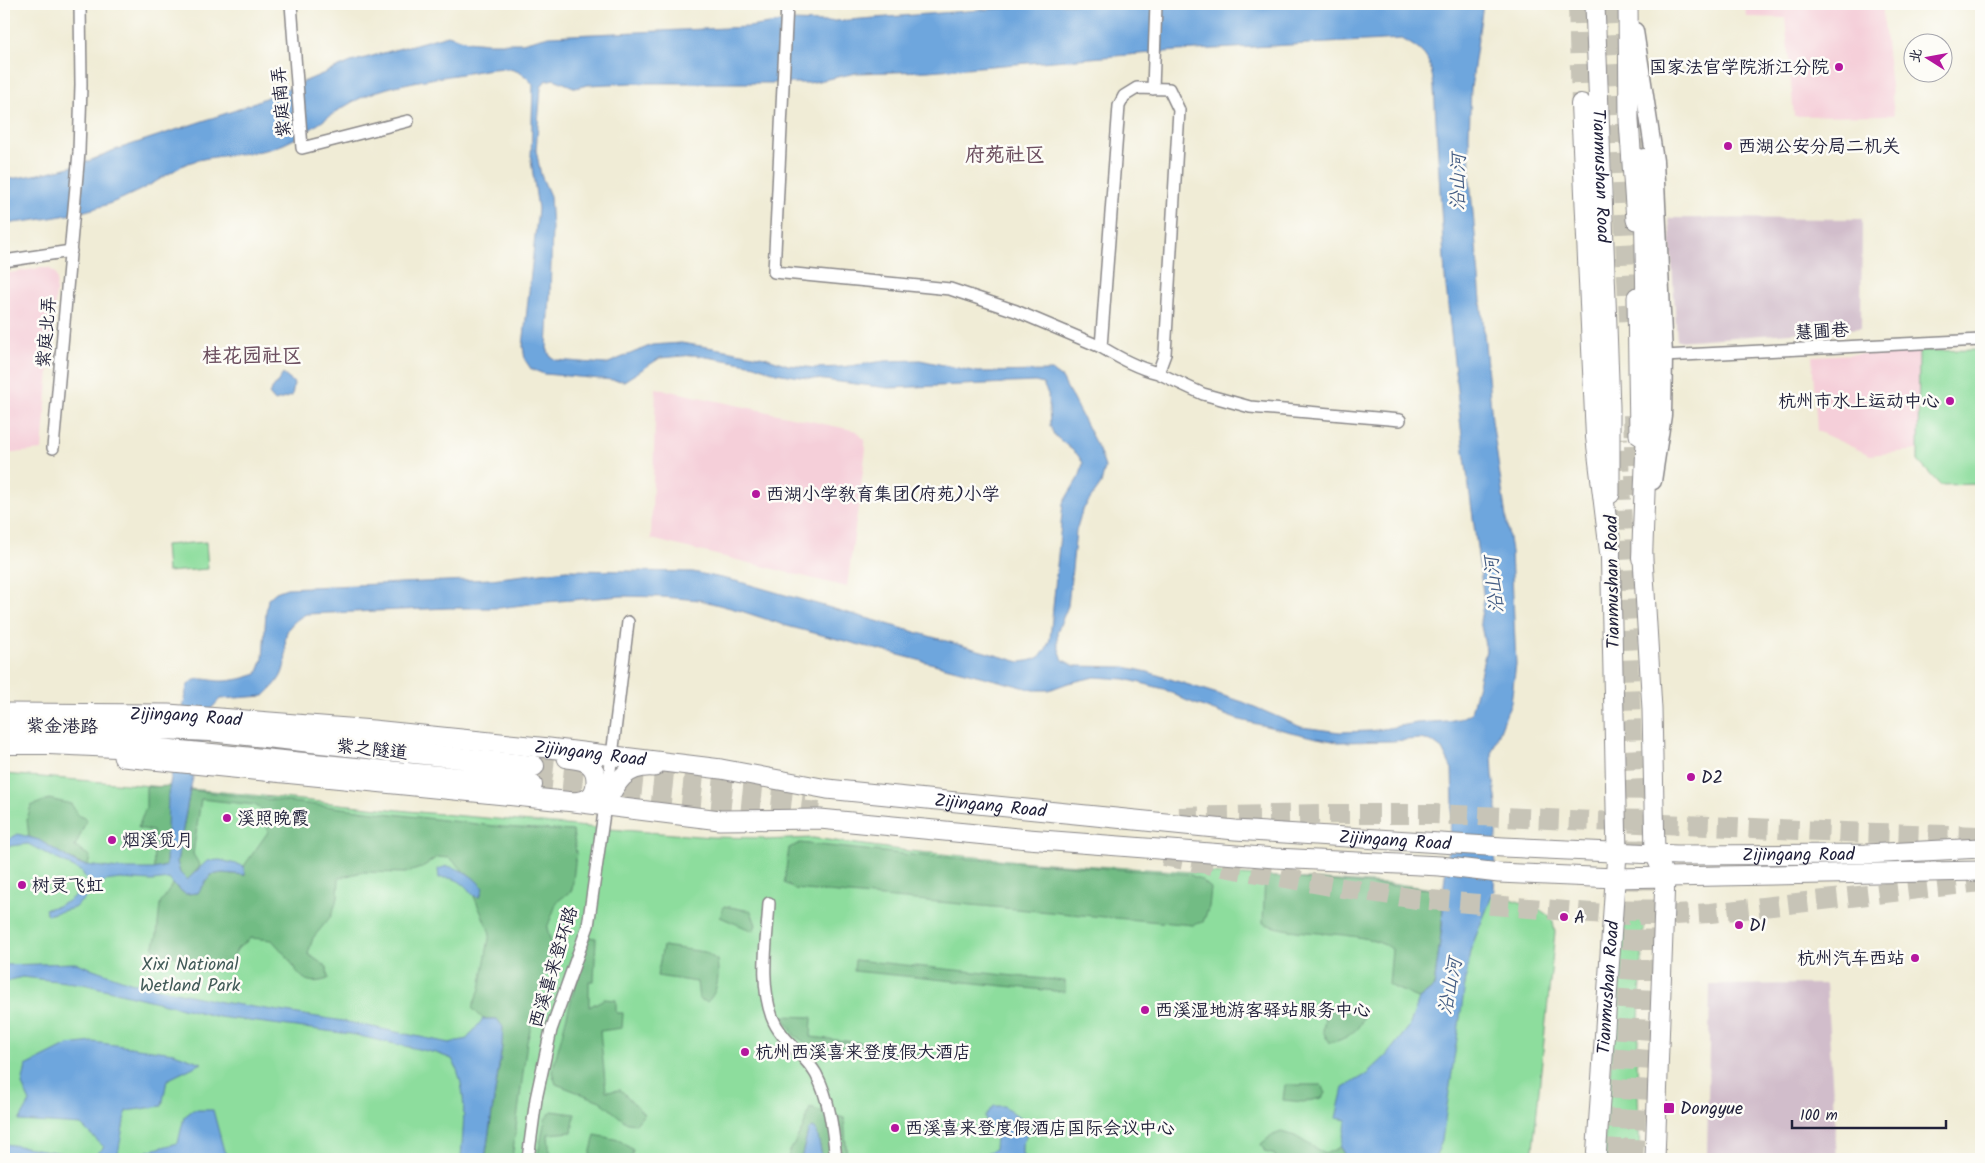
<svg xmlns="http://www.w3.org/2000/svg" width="1985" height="1163" viewBox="0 0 1985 1163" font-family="Kalam,'LXGW WenKai TC',sans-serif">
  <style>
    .built { fill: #f5cfd9 }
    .industrial { fill: #d1bdcb }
    .green { fill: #8ddd9d; stroke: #58806c }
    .forest { fill: #72bc84; stroke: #4a6f60 }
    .water { fill: #6ea6dd; stroke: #48648c; fill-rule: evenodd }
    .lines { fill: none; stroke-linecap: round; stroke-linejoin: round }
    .trunk-tunnel { stroke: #c7c4b7; stroke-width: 20; stroke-dasharray: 20 10; stroke-linecap: butt }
    .minor-casing { stroke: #898788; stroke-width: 14 }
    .secondary-casing { stroke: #898788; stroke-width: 19 }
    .primary-casing { stroke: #898788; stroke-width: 21 }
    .trunk-casing { stroke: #898788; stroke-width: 22 }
    .minor { stroke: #fff; stroke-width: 11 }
    .secondary { stroke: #fff; stroke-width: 16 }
    .primary { stroke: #fff; stroke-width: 19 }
    .trunk { stroke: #fff; stroke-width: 20 }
    .poi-dot { fill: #b5179e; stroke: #fdfcf7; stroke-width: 2 }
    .labels { text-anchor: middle; stroke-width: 5; stroke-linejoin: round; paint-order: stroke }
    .poi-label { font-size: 18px; fill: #22223b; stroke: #fdfcf7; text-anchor: start }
    .street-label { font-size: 18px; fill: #22223b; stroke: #fdfcf7 }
    .park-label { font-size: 18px; fill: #425a58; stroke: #fdfcf7 }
    .water-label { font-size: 19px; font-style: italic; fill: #445d84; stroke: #fdfcf7 }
    .quarter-label { font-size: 20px; font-weight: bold; fill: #6d5060; stroke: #fdfcf7 }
  </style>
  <rect width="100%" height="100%" fill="#fdfcf7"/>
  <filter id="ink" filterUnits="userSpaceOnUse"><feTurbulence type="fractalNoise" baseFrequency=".02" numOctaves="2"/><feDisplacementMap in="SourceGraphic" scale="10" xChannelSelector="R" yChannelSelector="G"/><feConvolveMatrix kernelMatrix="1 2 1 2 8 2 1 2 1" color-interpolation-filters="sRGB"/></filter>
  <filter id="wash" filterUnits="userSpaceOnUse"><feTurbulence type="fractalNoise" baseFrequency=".0096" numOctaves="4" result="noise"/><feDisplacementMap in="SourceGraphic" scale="20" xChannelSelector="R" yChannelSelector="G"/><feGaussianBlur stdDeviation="1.12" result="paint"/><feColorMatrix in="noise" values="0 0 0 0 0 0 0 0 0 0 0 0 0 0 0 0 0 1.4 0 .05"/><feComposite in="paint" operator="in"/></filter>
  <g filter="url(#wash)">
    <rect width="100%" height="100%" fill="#f0ecd6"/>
    <path class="built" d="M 1745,4 L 1882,4 L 1894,115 L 1794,116 L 1785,18 L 1746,17 Z
      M 40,268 L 49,268 L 55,273 L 57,280 L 42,450 L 4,454 L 4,274 Z
      M 1919,351 L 1918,450 L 1870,455 L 1817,431 L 1812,356 Z
      M 656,388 L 857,431 L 864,440 L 866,449 L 847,587 L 651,539 Z"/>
    <path class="industrial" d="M 1669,218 L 1862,219 L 1861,328 L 1677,341 Z
      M 1826,984 L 1837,1159 L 1707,1159 L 1710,985 Z"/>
    <path class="green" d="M 1981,350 L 1981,484 L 1940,485 L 1918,461 L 1919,351 Z
      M 206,542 L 208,569 L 167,572 L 165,545 Z
      M 4,774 L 213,791 L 418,812 L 610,829 L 711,837 L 764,838 L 764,840 L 813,838 L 908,851 L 1032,862 L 1404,885 L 1510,899 L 1536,907 L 1552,918 L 1555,932 L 1532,1159 L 4,1159 Z
      M 1629,908 L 1643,910 L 1644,920 L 1637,1061 L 1640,1159 L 1603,1159 L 1621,945 L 1621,919 L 1624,911 Z"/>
    <path class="forest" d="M 170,786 L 166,866 L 154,869 L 153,831 L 138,828 L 146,807 L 146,787 Z
      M 190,790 L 502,827 L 573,831 L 576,853 L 572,890 L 557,902 L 547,928 L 552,946 L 527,1042 L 512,1159 L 485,1159 L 502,1046 L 497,1019 L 483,1019 L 472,1008 L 480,989 L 490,933 L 462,869 L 450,858 L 437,857 L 421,868 L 405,873 L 362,872 L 339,878 L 338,898 L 331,916 L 313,938 L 308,954 L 327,967 L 328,979 C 304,987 300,976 288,958 C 283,952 277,946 272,940 L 251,938 L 238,948 L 225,970 L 163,953 L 153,948 L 157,935 L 160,904 L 173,884 L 185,894 L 198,893 L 211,875 L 222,873 L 245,875 L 244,866 L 268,832 L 265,812 L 255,805 L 201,799 L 193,854 L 200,866 L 187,881 L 180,873 L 177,862 Z
      M 49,799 L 71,804 L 79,816 L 87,819 L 75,847 L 90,856 L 88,866 C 66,861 50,843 29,837 L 27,819 L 31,806 Z
      M 800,843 L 912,855 L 1188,874 L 1200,879 L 1211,888 L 1209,907 L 1203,922 L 1193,925 L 794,889 L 784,883 L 789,848 Z
      M 1265,876 L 1443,890 L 1442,927 L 1434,987 L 1419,999 L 1389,985 L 1392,949 C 1358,927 1301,939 1263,923 Z
      M 724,906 L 751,911 L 756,925 L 753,931 L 720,917 Z
      M 588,937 L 596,938 L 594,981 L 589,981 L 589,1007 L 604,999 L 616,1000 L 616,1013 L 623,1013 L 622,1028 L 600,1031 L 606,1091 L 621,1090 L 644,1114 L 636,1124 L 627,1123 L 600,1101 L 556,1084 L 552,1072 Z
      M 663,946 L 705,952 L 717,960 C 719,975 719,991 707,1002 L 699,999 L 697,982 L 657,976 Z
      M 855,960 L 1065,981 L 1065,992 L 854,971 Z
      M 1326,1009 L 1364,1013 C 1362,1030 1345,1040 1329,1043 L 1323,1031 Z
      M 783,1016 L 812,1017 L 811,1037 L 923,1050 L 922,1058 L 807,1044 L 794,1035 Z
      M 1285,1085 L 1321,1085 L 1325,1093 L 1322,1098 L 1303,1102 L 1283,1100 Z
      M 810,1108 L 844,1118 L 847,1159 L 825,1159 L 822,1156 L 817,1132 L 811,1128 L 808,1131 L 801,1159 L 788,1159 L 789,1153 L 803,1128 Z
      M 552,1111 L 575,1114 L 572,1132 L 548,1134 L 550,1159 L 537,1159 L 545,1119 Z
      M 1281,1132 L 1295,1136 L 1325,1154 L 1340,1147 L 1347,1159 L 1276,1159 L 1275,1155 L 1265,1152 L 1261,1144 L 1271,1136 Z
      M 595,1135 L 619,1140 L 633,1150 L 631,1159 L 589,1159 Z"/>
    <path class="water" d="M 1059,4 L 1483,4 L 1471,88 L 1469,135 L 1470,180 L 1492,420 L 1511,552 L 1516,664 L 1511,702 L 1492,752 L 1493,775 L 1497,805 L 1494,891 L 1470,951 L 1442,1140 L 1435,1159 L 1347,1159 L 1340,1147 L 1347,1120 L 1336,1118 L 1343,1088 L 1367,1074 L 1386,1056 L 1409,1027 L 1419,999 L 1434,987 L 1442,927 L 1444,885 L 1453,804 L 1452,769 L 1442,749 L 1431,741 L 1419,739 L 1392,741 L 1338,742 L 1312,737 L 1236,719 L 1185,700 L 1164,689 L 1125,679 L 1095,677 L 1068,683 L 1049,690 L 1034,690 L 787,626 L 738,610 L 700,600 L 662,597 L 622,596 L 546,602 L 499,608 L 449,608 L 306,614 C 273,632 292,645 283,671 C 280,681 271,689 264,696 L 220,699 L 210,710 L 190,790 L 177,862 L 180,873 L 187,880 L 207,861 L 220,860 L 244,866 L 245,875 L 222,873 L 211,875 L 198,893 L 185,894 L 173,884 L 169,879 L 152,881 L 120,879 L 105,881 L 74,908 L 47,915 L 45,909 C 66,905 76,898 87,880 L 82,872 L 28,844 L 10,846 L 4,849 L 4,842 L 18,834 L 39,840 L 78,864 L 119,869 L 154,869 L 166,866 L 168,795 L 187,686 C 197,674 208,681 221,681 C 234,681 245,678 257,674 L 263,659 L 266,612 L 268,599 L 276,592 L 287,588 L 491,579 L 566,570 L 693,572 L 740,582 L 1020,662 C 1039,660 1044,656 1050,639 L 1063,503 L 1080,475 L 1083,463 L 1077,454 L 1054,435 L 1050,425 L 1048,394 L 1043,384 L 1035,382 L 888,388 L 800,377 L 776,373 L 755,365 L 694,355 L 660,358 L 624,381 L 544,374 L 531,369 L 525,360 L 523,346 L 538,209 L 531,160 L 533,85 C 528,77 520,71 509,69 C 493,67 477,72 461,74 C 431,79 392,84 365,96 C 331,110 306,139 270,149 C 243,156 214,154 188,163 C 180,166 173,172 165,176 C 154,183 143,189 132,194 C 92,214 47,219 4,224 L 4,180 C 41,174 79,168 112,151 L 236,110 L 351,62 L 448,35 L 467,41 L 487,43 L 522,43 L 549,36 L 748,27 L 791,21 L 822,22 ZM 1402,39 C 1427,53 1430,58 1434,87 L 1445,277 L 1461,428 L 1484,600 L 1480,621 L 1486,650 L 1471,713 L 1459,719 L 1447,721 L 1417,723 L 1371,731 L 1340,732 L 1301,727 L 1243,702 L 1148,672 L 1125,667 L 1075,666 L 1063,660 L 1058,646 L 1057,632 L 1068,606 L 1076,531 L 1082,511 L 1101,484 L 1105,467 L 1099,450 L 1062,378 L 1052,371 L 977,372 L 920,360 L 885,361 L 842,367 L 815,368 L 788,365 L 765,357 L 708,347 L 681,343 L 652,345 L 606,364 L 556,360 L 550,356 L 547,348 L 550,297 L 552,228 L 550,196 L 541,175 L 536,150 L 541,87 L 545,81 L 554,79 L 576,88 L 587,85 L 632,83 L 809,83 L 856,73 L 929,71 L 1177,51 Z
      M 283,374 L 294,383 L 292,396 L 275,401 L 269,394 Z
      M 447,866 C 462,869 474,876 483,888 L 480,897 L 474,896 C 462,882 458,877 439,878 L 438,869 Z
      M 76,963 L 130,982 L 221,1002 L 343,1021 L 449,1043 L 467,1039 L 483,1019 L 497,1019 L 503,1027 L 502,1046 L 485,1159 L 461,1159 C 463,1125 469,1090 452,1059 L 436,1053 L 350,1034 L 219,1017 L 83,984 L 22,977 L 4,982 L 4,965 Z
      M 93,1042 L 174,1053 L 202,1063 L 167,1080 L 162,1106 L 126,1111 L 117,1159 L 6,1159 L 4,1146 L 6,1144 L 93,1158 L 104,1147 L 81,1125 L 19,1121 L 30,1102 L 22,1085 L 26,1066 L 68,1045 Z
      M 994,1106 L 1004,1106 L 1029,1124 L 1030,1127 L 1022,1145 L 1022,1155 L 1029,1159 L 962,1159 L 968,1155 L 984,1154 L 995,1149 L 996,1137 L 988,1128 L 985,1116 Z
      M 193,1110 L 213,1110 L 224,1151 L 230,1159 L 140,1159 L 147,1151 L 178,1143 L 184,1117 Z
      M 811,1128 L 815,1129 L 817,1132 L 822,1156 L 825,1159 L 801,1159 L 808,1131 Z"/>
  </g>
  <g filter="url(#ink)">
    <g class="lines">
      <path class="trunk-tunnel" d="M 1578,4 L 1581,104
        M 1614,4 L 1629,321
        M 1642,109 L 1644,159
        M 1633,415 L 1636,503
        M 534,766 L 806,792
        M 532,785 L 819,812
        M 1179,817 L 1319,814 L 1434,814 L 1845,832 L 1981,836
        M 1163,856 L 1330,886 L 1417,899 L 1617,915 L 1674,915 L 1710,913 L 1981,882
        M 1617,1159 L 1632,943 L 1634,789 L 1618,438
        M 1633,1159 L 1648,932 L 1649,837"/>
      <defs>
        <path id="minor" d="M 291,4 L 302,148 L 408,121
          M 787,4 L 774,272 L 950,289 L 1016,311 L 1101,347
          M 1137,88 L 1169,89 L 1179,110 L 1165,354 L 1158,373 C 1137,368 1120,358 1101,347 L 1119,106 L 1124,96 Z
          M 1153,89 L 1156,4
          M 4,261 L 71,251
          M 1664,356 L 1981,340
          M 1158,373 L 1203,394 L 1250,407 L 1400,420
          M 53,448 L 79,152 L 81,85 L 80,4
          M 769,903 C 767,940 759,982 772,1017 C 781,1041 804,1053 816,1074 C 830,1100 833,1131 836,1159
          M 528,1159 L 536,1099 L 551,1030 L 588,926 L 612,756 L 628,622"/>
        <path id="secondary" d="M 1635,31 L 1655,161 L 1664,356 L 1663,415 L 1653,481"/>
        <g id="primary">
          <path id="s1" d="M 1595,4 L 1610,407 L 1610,494"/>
          <path d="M 1628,4 L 1629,121 L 1636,220"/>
          <path d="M 1637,297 L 1639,435"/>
          <path d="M 1642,542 L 1652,709 L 1655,854 L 1665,877 L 1655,1159"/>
          <path id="s2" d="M 4,713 L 168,714 L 373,730 L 549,748 L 721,769 L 827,789 L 1235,830 L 1503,847 L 1677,855 L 1866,854 L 1981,848"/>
          <path d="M 123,757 L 574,802 L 720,820 L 820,819 L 1028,839 L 1275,858 L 1440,866 L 1499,873 L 1615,878 L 1981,871"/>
          <path d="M 567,758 C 574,759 584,759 590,765 C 598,772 598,790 590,797 C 585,801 580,801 574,802"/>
          <path d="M 605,805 C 616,782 625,765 654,767"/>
          <path id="s3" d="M 1596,1159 L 1617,853 L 1610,536"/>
        </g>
        <path id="trunk" d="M 1581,104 L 1596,437 L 1610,552
          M 1642,558 L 1648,402 L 1644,159
          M 4,726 L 89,726 L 210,731 L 534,766
          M 4,744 L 49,744 L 160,749 L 532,785"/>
      </defs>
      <use href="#minor" class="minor-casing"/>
      <use href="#secondary" class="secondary-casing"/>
      <use href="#primary" class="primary-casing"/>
      <use href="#trunk" class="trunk-casing"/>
      <use href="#minor" class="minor"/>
      <use href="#secondary" class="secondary"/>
      <use href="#primary" class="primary"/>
      <use href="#trunk" class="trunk"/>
    </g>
  </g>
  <g class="poi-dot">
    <circle cx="1839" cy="67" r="5"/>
    <circle cx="1728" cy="146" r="5"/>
    <circle cx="1950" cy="401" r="5"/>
    <circle cx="756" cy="494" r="5"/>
    <circle cx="1691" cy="777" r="5"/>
    <circle cx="227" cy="818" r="5"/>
    <circle cx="112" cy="840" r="5"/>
    <circle cx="22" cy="885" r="5"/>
    <circle cx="1564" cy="917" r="5"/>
    <circle cx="1739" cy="925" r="5"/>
    <circle cx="1915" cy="958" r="5"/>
    <circle cx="1145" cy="1010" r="5"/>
    <circle cx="745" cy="1052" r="5"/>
    <rect x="1663" y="1102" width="12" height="12" rx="2.5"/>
    <circle cx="895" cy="1128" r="5"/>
  </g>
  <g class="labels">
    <g class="poi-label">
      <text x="1829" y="73" text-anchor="end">国家法官学院浙江分院</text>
      <text x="1738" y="152">西湖公安分局二机关</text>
      <text x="1940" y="407" text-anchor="end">杭州市水上运动中心</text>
      <text x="766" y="500">西湖小学教育集团(府苑)小学</text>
      <text x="1701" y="783">D2</text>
      <text x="237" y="824">溪照晚霞</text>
      <text x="122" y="846">烟溪觅月</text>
      <text x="32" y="891">树灵飞虹</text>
      <text x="1574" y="923">A</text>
      <text x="1749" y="931">D1</text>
      <text x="1905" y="964" text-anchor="end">杭州汽车西站</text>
      <text x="1155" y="1016">西溪湿地游客驿站服务中心</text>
      <text x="755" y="1058">杭州西溪喜来登度假大酒店</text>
      <text x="1680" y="1114">Dongyue</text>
      <text x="905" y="1134">西溪喜来登度假酒店国际会议中心</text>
    </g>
    <g class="street-label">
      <text transform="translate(281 102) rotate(-95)" y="6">紫庭南弄</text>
      <text dy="6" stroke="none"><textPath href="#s1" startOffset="172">Tianmushan Road</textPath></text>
      <text transform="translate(1822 331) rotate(-3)" y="6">慧圃巷</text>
      <text transform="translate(46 332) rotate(-85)" y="6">紫庭北弄</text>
      <text transform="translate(1612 582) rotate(-91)" y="6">Tianmushan Road</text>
      <text dy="6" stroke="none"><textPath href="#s2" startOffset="182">Zijingang Road</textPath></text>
      <text transform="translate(62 726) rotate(1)" y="6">紫金港路</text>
      <text transform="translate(372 749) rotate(6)" y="6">紫之隧道</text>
      <text dy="6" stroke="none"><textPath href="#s2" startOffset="588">Zijingang Road</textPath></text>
      <text dy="6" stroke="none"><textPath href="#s2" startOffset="992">Zijingang Road</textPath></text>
      <text dy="6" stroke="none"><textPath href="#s2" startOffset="1398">Zijingang Road</textPath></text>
      <text dy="6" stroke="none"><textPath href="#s2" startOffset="1802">Zijingang Road</textPath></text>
      <text transform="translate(553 967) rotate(-73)" y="6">西溪喜来登环路</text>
      <text dy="6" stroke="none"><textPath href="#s3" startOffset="172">Tianmushan Road</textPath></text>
    </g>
    <g class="park-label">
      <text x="190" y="970">Xixi National<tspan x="190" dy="21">Wetland Park</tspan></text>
    </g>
    <g class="water-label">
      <text transform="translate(1457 182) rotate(-89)" y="7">沿山河</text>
      <text transform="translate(1493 585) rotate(-96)" y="7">沿山河</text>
      <text transform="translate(1449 986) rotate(-79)" y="7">沿山河</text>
    </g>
    <g class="quarter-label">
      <text x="1005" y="161">府苑社区</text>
      <text x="252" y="362">桂花园社区</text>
    </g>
  </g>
  <rect width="1985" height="1163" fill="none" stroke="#fdfcf7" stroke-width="20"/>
  <g transform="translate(1928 58) rotate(281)"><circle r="24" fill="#fdfcf7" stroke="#a5a5ac"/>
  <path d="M0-4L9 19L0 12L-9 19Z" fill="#b5179e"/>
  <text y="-8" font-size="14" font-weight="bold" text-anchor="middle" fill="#22223b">北</text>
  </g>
  <path d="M1792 1120v8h154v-8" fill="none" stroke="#22223b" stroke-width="2.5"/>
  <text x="1800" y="1120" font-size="15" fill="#22223b" stroke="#fdfcf7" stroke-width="4" paint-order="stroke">100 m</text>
</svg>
